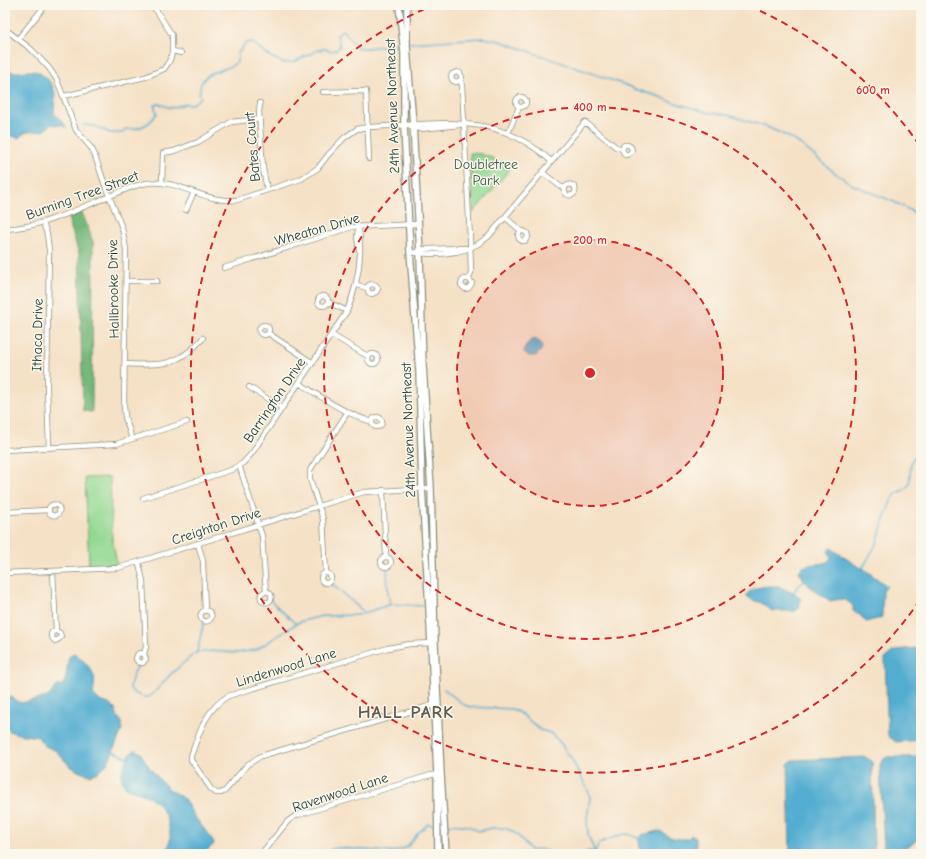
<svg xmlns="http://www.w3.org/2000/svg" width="926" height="859" viewBox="0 0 926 859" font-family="'Comic Neue',sans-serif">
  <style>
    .green { fill: #92d891; stroke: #588a62 }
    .forest { fill: #75b87b; stroke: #4a7a58 }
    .water { fill: #53add1; stroke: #397582 }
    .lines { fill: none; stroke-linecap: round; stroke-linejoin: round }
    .stream { stroke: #53add1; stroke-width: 1.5 }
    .minor-casing { stroke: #8a8f7d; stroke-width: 6 }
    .tertiary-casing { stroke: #8a8f7d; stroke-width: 8 }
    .minor { stroke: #fff; stroke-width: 4.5 }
    .tertiary { stroke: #fff; stroke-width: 5.5 }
    .ring { fill: none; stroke: #d62828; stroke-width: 2; stroke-dasharray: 7 5 }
    .labels { text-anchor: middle; stroke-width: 3; stroke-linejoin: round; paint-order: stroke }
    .street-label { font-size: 14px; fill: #1f3d34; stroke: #fbf7ec }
    .park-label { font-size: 14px; fill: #365c47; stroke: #fbf7ec }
    .district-label { font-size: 18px; font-weight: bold; letter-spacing: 1px; fill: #5f5b50; stroke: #fbf7ec }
    .centre { fill: #d62828; stroke: #fbf7ec; stroke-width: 2 }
    .ring-label { font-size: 12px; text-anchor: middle; font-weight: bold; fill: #d62828; stroke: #fbf7ec; stroke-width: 3; stroke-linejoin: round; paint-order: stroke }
  </style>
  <rect width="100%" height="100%" fill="#fbf7ec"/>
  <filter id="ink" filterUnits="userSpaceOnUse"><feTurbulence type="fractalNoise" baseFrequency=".025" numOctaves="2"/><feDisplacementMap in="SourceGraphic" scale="8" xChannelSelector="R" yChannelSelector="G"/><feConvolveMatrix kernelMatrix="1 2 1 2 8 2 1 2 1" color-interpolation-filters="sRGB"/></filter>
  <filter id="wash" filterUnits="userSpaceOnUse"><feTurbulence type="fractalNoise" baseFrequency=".012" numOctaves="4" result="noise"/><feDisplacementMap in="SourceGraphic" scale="16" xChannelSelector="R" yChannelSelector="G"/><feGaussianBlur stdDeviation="0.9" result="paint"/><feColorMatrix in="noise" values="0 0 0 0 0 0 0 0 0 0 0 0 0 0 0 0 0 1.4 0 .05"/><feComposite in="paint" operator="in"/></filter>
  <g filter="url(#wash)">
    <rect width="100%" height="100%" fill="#f5e1c6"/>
    <path class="green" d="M 470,153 C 486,153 497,160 510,169 L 473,213 Z
      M 110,477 L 112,538 L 117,564 L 89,565 L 85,478 Z"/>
    <path class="forest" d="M 82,212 L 93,242 L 92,412 L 83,411 L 79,254 L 68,218 Z"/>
    <path class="water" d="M 5,66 L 12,72 C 19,73 27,70 34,71 C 46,74 55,85 55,97 C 55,102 54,108 54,113 L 66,126 L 51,124 C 49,126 48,128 46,129 C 36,135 28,127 19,138 L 5,134 Z
      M 535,339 L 541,343 L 542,349 L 536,356 L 529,356 L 524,352 C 525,345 529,340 535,339 Z
      M 831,548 L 860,568 L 863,568 L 887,586 L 883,591 L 882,616 L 881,618 L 866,622 L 860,615 L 853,611 L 853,606 C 843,597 842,599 830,601 C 820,593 802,585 799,571 C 807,559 827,569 831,557 L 828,551 Z
      M 778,586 L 791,592 L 794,592 L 801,599 L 799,608 L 796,611 L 772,611 C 768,608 765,605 761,603 C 754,600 752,601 746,595 C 754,586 766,586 778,586 Z
      M 921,648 L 921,740 L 896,742 L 888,736 L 885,659 C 894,647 907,649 921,648 Z
      M 73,653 C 78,654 92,669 93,674 C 96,680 94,688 93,694 L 100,701 L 109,704 L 115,709 L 117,716 L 122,722 L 122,730 L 110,758 L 107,764 L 97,773 L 89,775 L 80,772 L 70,766 L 55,750 L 45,746 L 40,741 L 39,737 L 18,734 L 9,731 L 5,726 L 5,694 L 21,703 L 48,697 L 57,686 L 61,686 L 65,681 L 69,657 Z
      M 134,750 L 136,750 L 141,753 L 146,763 L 158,778 L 169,789 L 184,799 L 194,816 L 212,839 L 214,844 L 203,854 L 164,854 C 167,850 170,845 170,840 C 171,829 166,813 159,805 C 156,801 151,798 147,796 C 141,792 133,793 127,788 C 115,779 126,758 134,750 Z
      M 865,757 L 872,761 L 874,850 L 871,853 L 866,854 L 791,854 L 790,853 L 788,764 L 793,760 Z
      M 888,757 L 921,757 L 921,836 L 911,845 L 888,854 L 884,850 L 880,768 C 880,762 882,759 888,757 Z
      M 658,831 C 663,831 665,835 670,837 C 675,839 681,839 687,839 L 692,835 L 696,837 L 696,854 L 639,854 L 640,850 L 639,838 L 642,835 Z"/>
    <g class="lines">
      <path class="stream" d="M 409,43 L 483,38 L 497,40 L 631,87 C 642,94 659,94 669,101 L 706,112 L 728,115 L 767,127 L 789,137 L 800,144 L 835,173 L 853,185 L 892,201 L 921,216
        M 62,124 L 66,128
        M 84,125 L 95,126 L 110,133 L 123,133 L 125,129 C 139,130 150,125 157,113 L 154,105 L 159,104 L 171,108 L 185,104 L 192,104 L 201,98 L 199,94 C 201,90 199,85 202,82 C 210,68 227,72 237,62 L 238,53 L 246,43 L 252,42 L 266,54 L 283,63 L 294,62 L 318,50 L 325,49 L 330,51 L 336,50 L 340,47 L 337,35 L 342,30 C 349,35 351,42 358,48 L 367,48 L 401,44
        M 387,568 L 388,594 L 390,603
        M 862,568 L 865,564 L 877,543 L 884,519 L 892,499 L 897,493 L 905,489 L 909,485 L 911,463 L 921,443
        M 333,585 L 365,613
        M 794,592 L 797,587 L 805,581
        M 270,600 L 296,624
        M 197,652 L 204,621
        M 139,663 L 133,675 L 130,686 L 131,690 L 134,693 L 144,697 L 148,697 L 153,694 L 171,674 L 195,653 L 211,651 L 237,653 L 256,650 L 299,622 L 322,616 L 358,615 L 392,604 L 423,606
        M 444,689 L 464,705 L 471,707 L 512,709 L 523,715 L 540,730 L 550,733 L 559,741 L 571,758 L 588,790 L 590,798 L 587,819 L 588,835 L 595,852
        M 112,751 L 129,758
        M 448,825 C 458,824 470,825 478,831 C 509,824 511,827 531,851 C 540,848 545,848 551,854
        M 325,854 L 331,849 L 338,848 L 391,852 L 403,849 L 407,847 L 418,833 L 428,824 L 433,825
        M 584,854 L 589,851 L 595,852 L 599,843 L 623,834 L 628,834 L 640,839"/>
    </g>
  </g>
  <g filter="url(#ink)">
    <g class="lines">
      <defs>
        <path id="minor" d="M 5,29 L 31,49 L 49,68 L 57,80 L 76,130 L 92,149 L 95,156 L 106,188 L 122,228 L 126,249 L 124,406 L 125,417 L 132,439
          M 18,39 L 44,7 L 50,5
          M 173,51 L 181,53
          M 460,80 L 457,82 L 453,81 L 451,77 L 452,74 L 457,72 L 460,73 L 462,77 L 460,80 L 462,85 L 470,239 L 471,272 L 469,279 L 472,283 L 469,288 L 465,289 L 461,285 L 462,281 L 464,279 L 469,279
          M 323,92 L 366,91 L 369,159
          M 64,96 L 145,77 L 164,69 L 170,60 L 172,53 L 172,35 L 156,10 L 150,5
          M516 102a5 5 0 1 1 10 0a5 5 0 1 1-10 0Z
          M 260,103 L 259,112 L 263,169 L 267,189
          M 411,127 L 420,129 L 460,125
          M 508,133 L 519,107
          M 542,172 L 561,187 L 565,188
          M 162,182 L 163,153 L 174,151 L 198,142 L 231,122 L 260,119
          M564.5 190a5.5 5.5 0 1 1 11 0a5.5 5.5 0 1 1-11 0Z
          M 186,210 L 194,192
          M 505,217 L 521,231 L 523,231 L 527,233 L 528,237 L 525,241 L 522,241 L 519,239 L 518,235 L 521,231
          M 43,223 L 47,234 L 49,250 L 47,386 L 49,448
          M 5,229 C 42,227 76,210 110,196 C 122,191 134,185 147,183 C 180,179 203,203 237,200 L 301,179 L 318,168 L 328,155 L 344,138 L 357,129 L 368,127 C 436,125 495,109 551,161
          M 358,230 L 357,237 L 359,250
          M 418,250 L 425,249 L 466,248
          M 410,252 C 437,256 468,255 489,236 L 585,122 L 616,147 L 622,149 L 625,155 L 629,154 L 632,151 L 631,147 L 628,145 L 624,145 L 622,149
          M 224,268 L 352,227 L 418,224
          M 126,281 L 157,281
          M 357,285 L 367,288 L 369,293 L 372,294 L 376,292 L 378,289 L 376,285 L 373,284 L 369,285 L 367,288
          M318 301a5 5 0 1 1 10 0a5 5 0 1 1-10 0Z
          M 328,302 L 347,311
          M259 330a5 5 0 1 1 10 0a5 5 0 1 1-10 0Z
          M 268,333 L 313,363
          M 332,335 L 369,357
          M368 359a5 5 0 1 1 10 0a5 5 0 1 1-10 0Z
          M 125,364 C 161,365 178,367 203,338
          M 299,383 C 324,399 344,413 372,422
          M 249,387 L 282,408
          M372 422a5 5 0 1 1 10 0a5 5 0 1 1-10 0Z
          M 5,450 L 116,444 L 187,422
          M 239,465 L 262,536 L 266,592
          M 383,490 L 386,557
          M 143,498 L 231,470 L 243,463 L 252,453 L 347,311 C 355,292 359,275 360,254 C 360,244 361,236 358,226
          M48.5 510a5.5 5.5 0 1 1 11 0a5.5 5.5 0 1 1-11 0Z
          M 5,512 L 49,510
          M 198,544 L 203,561 L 205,611
          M381 562a5 5 0 1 1 10 0a5 5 0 1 1-10 0Z
          M 139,563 L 143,581 L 146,647 L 144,654 L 146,659 L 143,663 L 138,662 L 136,659 L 137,655 L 139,653 L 144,654
          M 53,572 L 56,631 L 60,633 L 61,637 L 59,639 L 55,641 L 53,639 L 51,635 L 52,632 L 56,631
          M321 578a5 5 0 1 1 10 0a5 5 0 1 1-10 0Z
          M 5,573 L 118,568 L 364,492 L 431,488
          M 326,573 L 323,519 L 310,479 L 310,470 L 347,413
          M260.5 597a5.5 5.5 0 1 1 11 0a5.5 5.5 0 1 1-11 0Z
          M200.5 616a5.5 5.5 0 1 1 11 0a5.5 5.5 0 1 1-11 0Z
          M 433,643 L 410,644 L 388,648 L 228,696 C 206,709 199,733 191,756 L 191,760 L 211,789 L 216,793 L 221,793 L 225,791 L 247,765 L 261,756 L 436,704
          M 261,854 L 288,821 L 295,816 L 431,775 L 440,774"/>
        <path id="tertiary" d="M 399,5 L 404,53 L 404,126 L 410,252 L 419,371 L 422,488 L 431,643 L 437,774 L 438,854
          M 407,5 L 407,47 L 413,124 L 420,253 L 423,366 L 431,488 L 435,643 L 441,774 L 446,854"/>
      </defs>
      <use href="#minor" class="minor-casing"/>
      <use href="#tertiary" class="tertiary-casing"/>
      <use href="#minor" class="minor"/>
      <use href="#tertiary" class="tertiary"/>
    </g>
  </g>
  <circle cx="590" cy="373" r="133" fill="#d62828" fill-opacity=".12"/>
  <g class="ring">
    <circle cx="590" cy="373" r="133"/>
    <circle cx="590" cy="373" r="266"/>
    <path d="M920 600A400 400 0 1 1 431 6M749 6A400 400 0 0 1 920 146"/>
  </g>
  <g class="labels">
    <g class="street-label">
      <text transform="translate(392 106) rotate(-92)" y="5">24th Avenue Northeast</text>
      <text transform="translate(252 147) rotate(-95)" y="5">Bates Court</text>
      <text transform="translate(82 195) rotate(-20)" y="5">Burning Tree Street</text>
      <text transform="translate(317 229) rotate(-16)" y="5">Wheaton Drive</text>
      <text transform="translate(113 289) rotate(-91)" y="5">Hallbrooke Drive</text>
      <text transform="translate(37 335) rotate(-89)" y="5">Ithaca Drive</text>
      <text transform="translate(274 400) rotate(-56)" y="5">Barrington Drive</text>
      <text transform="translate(408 430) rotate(-92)" y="5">24th Avenue Northeast</text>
      <text transform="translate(216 526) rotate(-18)" y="5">Creighton Drive</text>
      <text transform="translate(286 667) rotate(-17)" y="5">Lindenwood Lane</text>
      <text transform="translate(340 792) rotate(-18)" y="5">Ravenwood Lane</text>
    </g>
    <g class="park-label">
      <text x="486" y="169">Doubletree<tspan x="486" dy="16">Park</tspan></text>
    </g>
    <g class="district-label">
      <text x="406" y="718">HALL PARK</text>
    </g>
  </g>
  <circle cx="590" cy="373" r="6" class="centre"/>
  <g class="ring-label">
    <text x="873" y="94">600 m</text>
    <text x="590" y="111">400 m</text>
    <text x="590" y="244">200 m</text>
  </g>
  <rect width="926" height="859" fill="none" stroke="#fbf7ec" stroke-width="20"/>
</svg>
